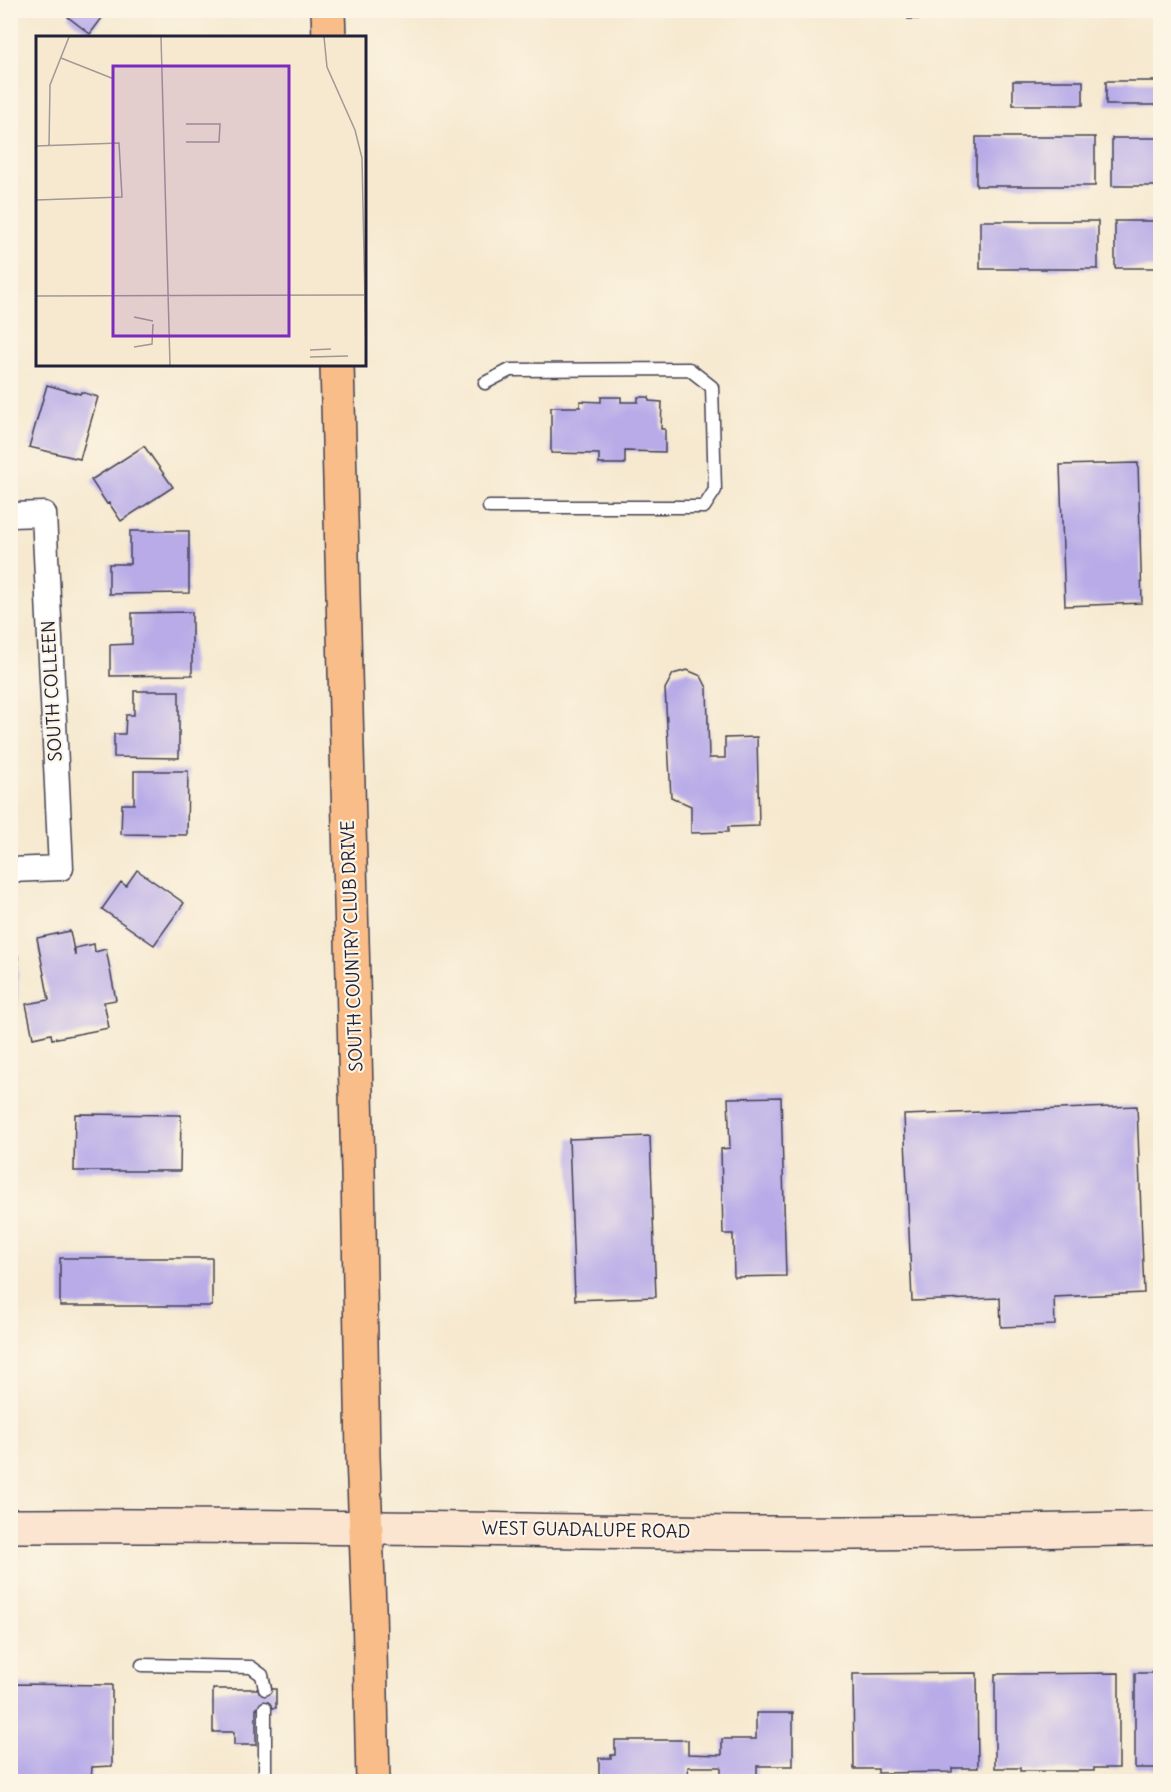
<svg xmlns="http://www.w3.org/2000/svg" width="1171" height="1792" viewBox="0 0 1171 1792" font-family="Delius,sans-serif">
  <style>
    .building { fill: #b8abe8 }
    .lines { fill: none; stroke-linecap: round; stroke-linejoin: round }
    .lane-casing { stroke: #424051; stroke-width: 15 }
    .street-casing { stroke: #424051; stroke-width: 27 }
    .secondary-casing { stroke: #424051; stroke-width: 36 }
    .primary-casing { stroke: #424051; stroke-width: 36 }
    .lane { stroke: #fff; stroke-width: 12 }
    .street { stroke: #fff; stroke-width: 24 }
    .secondary { stroke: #fce5d0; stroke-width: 33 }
    .primary { stroke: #f8bd89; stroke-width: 33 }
    .labels { text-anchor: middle; stroke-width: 4.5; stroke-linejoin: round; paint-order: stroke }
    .street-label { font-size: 18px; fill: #22223b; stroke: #fcf5e5 }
    .inset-road { fill: none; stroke: #a19994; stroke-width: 1.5 }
    .view { fill: #7b2cbf; fill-opacity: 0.15; stroke: #7b2cbf; stroke-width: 3 }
    .inset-edge { fill: none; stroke: #22223b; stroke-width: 3 }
  </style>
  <rect width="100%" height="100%" fill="#fcf5e5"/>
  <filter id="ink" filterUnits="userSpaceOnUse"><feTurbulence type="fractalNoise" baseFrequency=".0167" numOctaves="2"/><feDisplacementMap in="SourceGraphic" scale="12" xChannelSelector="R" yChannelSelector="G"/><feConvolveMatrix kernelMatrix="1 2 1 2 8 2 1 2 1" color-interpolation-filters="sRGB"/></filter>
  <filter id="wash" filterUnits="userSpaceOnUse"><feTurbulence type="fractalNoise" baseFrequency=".008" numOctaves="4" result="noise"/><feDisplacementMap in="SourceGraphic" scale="24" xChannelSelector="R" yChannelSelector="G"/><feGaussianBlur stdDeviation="1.35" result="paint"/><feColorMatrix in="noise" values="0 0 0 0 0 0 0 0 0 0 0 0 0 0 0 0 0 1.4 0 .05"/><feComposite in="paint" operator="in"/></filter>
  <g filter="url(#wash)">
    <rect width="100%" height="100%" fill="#f6e9d0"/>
    <g id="blocks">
      <path class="building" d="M 73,10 L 108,10 L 90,34 L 68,17 Z
        M 908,10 L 934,10 L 934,19 L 908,19 Z
        M 1013,81 L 1083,81 L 1083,105 L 1013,105 Z
        M 1106,81 L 1160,81 L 1160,105 L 1106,105 Z
        M 976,137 L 1095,137 L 1095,186 L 976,186 Z
        M 1112,138 L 1160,138 L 1160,186 L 1112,186 Z
        M 10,179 L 17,180 L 12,221 L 10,221 Z
        M 980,221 L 1098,221 L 1098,269 L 980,269 Z
        M 1115,221 L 1160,221 L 1160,268 L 1115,268 Z
        M 47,385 L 80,394 L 81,392 L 98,397 L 80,459 L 29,447 Z
        M 601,397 L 621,397 L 621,402 L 638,402 L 638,397 L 649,397 L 649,401 L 662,402 L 661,429 L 665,429 L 665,452 L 625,451 L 625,464 L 599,464 L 599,454 L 551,453 L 551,407 L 580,407 L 580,401 L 601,402 Z
        M 144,446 L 173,487 L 121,521 L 109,503 L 107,504 L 91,480 Z
        M 1138,463 L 1142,603 L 1065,606 L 1060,465 Z
        M 130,531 L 189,531 L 189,593 L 109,594 L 109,564 L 130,564 Z
        M 192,612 L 192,675 L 110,676 L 110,645 L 132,644 L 132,613 Z
        M 687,670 L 701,676 L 707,688 L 709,758 L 725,758 L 725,738 L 757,737 L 759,826 L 728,827 L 728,832 L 691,833 L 691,806 L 671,797 L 665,689 L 673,674 Z
        M 134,691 L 179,691 L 179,758 L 114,757 L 114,734 L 125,734 L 126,715 L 134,715 Z
        M 134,771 L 188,771 L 187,835 L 121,834 L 122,804 L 134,804 Z
        M 137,870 L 184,903 L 154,945 L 102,909 L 121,882 L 126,886 Z
        M 70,931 L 75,956 L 75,948 L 94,944 L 95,952 L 106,949 L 116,1000 L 104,1002 L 109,1028 L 52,1039 L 51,1034 L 33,1038 L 26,1004 L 49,1000 L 37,938 Z
        M 10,956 L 18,956 L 18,1008 L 10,1008 Z
        M 781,1097 L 786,1276 L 734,1277 L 733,1234 L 723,1234 L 721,1149 L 730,1148 L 728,1098 Z
        M 1137,1106 L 1144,1293 L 1054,1297 L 1055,1325 L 1001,1327 L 1000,1298 L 912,1301 L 904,1115 Z
        M 75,1114 L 181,1115 L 180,1171 L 74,1171 Z
        M 650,1136 L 656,1297 L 575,1300 L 569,1139 Z
        M 60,1258 L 212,1258 L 212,1306 L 60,1306 Z
        M 977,1673 L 978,1768 L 952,1768 L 952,1772 L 878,1773 L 878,1769 L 854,1769 L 853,1674 Z
        M 1119,1673 L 1119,1768 L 1094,1768 L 1094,1771 L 1020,1771 L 1020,1768 L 995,1768 L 995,1674 Z
        M 1135,1673 L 1160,1673 L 1160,1768 L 1135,1768 Z
        M 10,1684 L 112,1685 L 112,1766 L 92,1767 L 91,1782 L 10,1782 Z
        M 213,1689 L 276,1689 L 276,1708 L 256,1708 L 256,1745 L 234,1745 L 234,1732 L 213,1732 Z
        M 756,1713 L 793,1713 L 793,1766 L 757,1766 L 757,1782 L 721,1782 L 721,1767 L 688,1767 L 689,1782 L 599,1782 L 599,1758 L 611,1758 L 611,1755 L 615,1755 L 615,1740 L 688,1740 L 688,1754 L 722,1755 L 722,1739 L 756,1739 Z"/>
    </g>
  </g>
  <g filter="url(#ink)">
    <use href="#blocks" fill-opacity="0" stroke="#424051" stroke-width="1.5"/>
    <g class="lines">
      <defs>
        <path id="lane" d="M 485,383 L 510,370 L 689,369 L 712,387 L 715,490 L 704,507 L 489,507
          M 142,1665 L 251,1667 L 262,1675 L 265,1689
          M 265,1782 L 265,1708"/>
        <path id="street" d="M 10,515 L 44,514 L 61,868 L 10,870"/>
        <path id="secondary" d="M 10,1526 C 263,1524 515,1531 768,1533 C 899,1534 1030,1531 1160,1528"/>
        <path id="primary" d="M 328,10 L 329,38
          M 337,364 L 358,1169 L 363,1457 L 369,1607 L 373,1782"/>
      </defs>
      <use href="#lane" class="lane-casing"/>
      <use href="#street" class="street-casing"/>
      <use href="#secondary" class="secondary-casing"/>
      <use href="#primary" class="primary-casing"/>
      <use href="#lane" class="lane"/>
      <use href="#street" class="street"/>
      <use href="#secondary" class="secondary"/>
      <use href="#primary" class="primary"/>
    </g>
  </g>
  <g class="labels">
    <g class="street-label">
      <text transform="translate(52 691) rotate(-93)" y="6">SOUTH COLLEEN</text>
      <text transform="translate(352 946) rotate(-92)" y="6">SOUTH COUNTRY CLUB DRIVE</text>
      <text transform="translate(586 1530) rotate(1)" y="6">WEST GUADALUPE ROAD</text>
    </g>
  </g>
  <g transform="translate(36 36)">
    <rect width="330" height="330" fill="#f6e9d0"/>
    <path class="inset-road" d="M 125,1 L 134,329M 288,1 L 291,31 L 319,94 L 326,122 L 330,314M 25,22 L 78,43M 150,88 L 184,88 L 183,106 L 150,106M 0,110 L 83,107 L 86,161 L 0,164M 13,110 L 14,49 L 33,1M 0,260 L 330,259M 98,281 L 117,285M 98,311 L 116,308 L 117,288M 274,314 L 295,313M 274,321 L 312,320"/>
    <path class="view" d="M 77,30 L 253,30 L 253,300 L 77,300 Z"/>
    <rect width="330" height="330" class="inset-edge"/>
  </g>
  <rect width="1171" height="1792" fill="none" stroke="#fcf5e5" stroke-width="36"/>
</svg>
